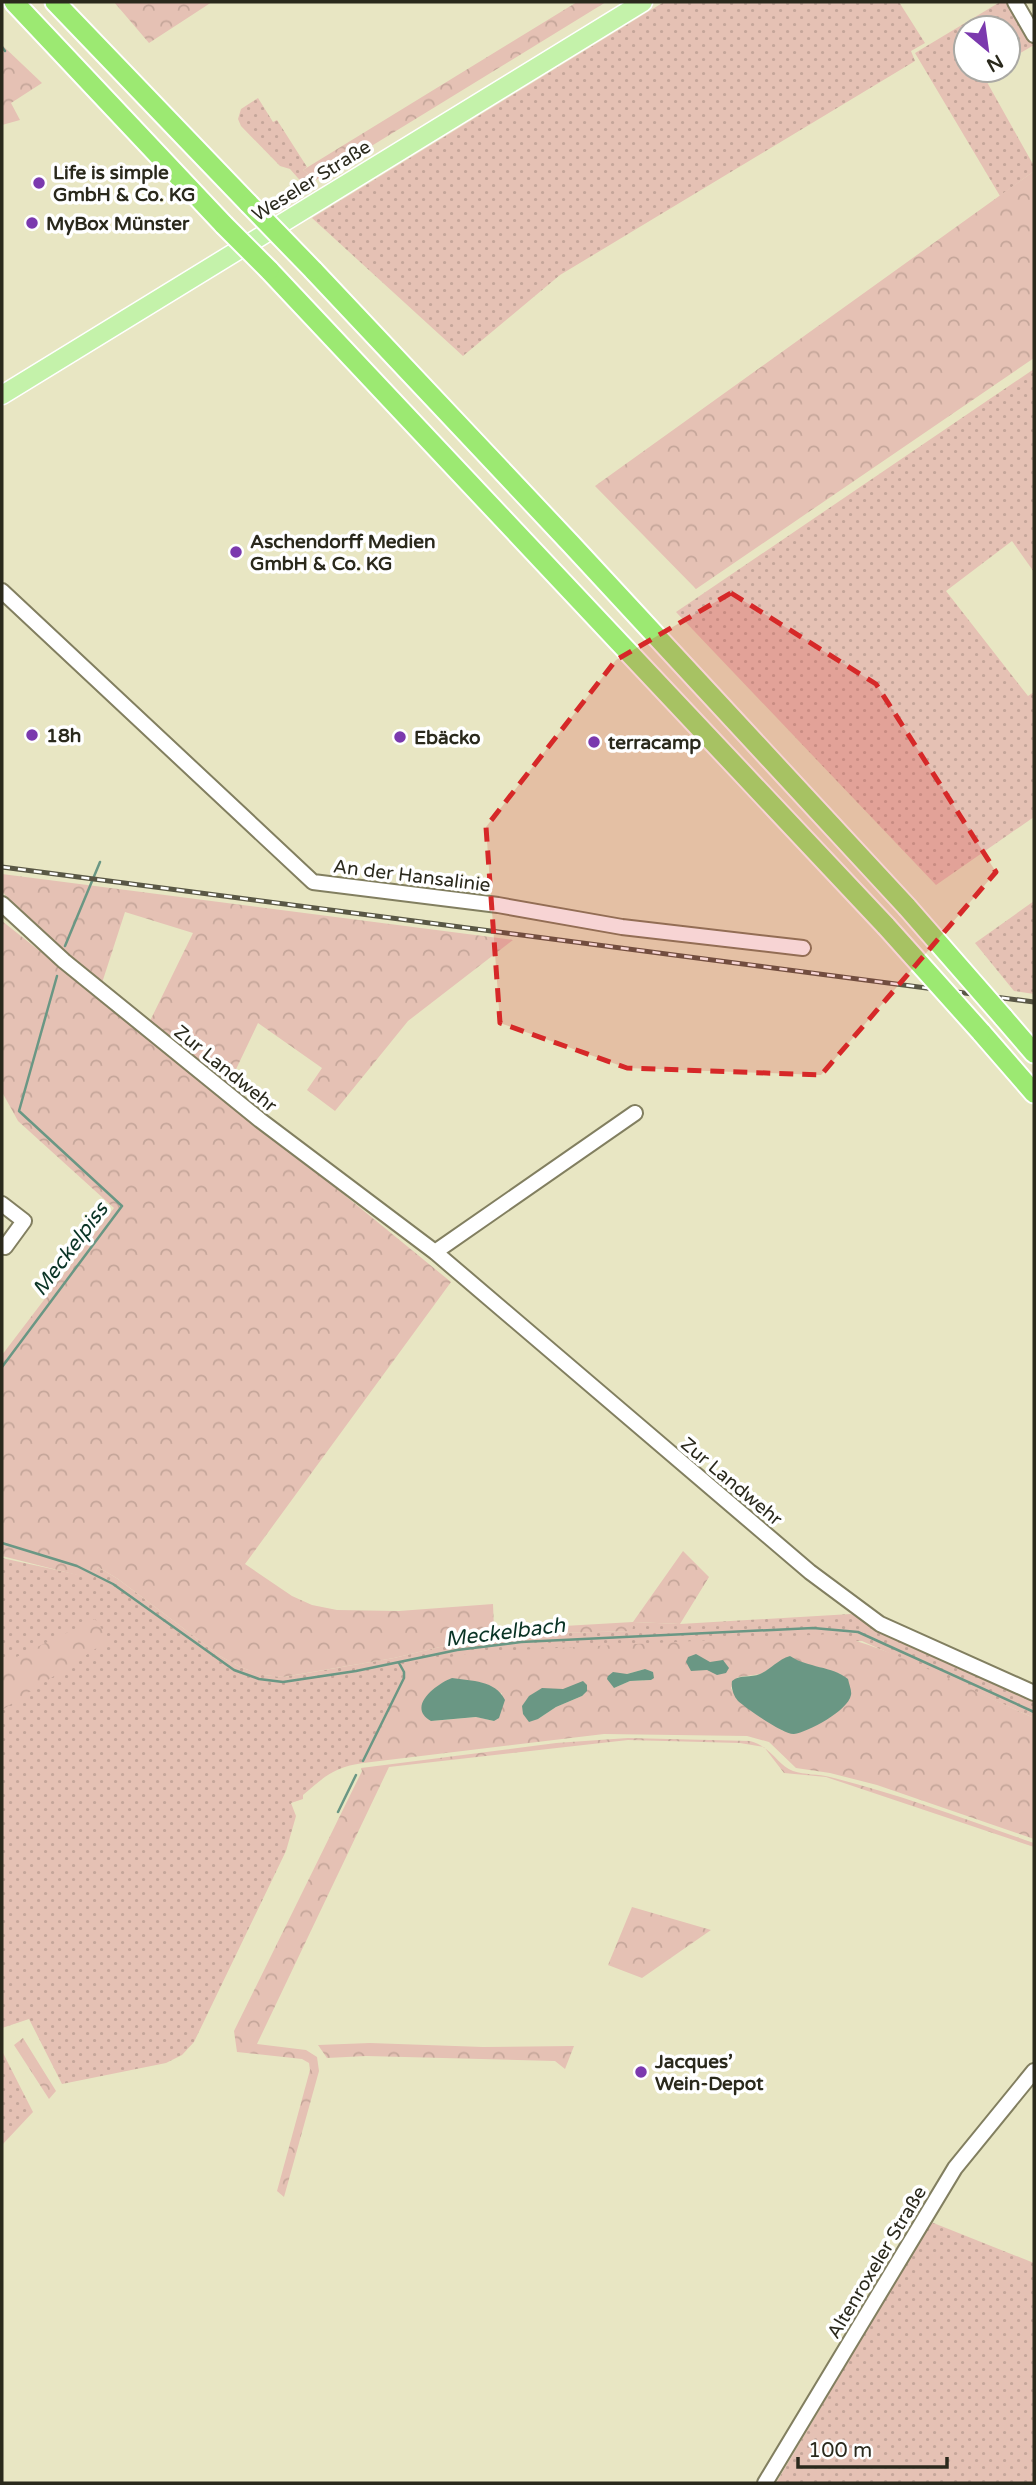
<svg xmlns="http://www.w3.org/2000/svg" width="1036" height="2485" viewBox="0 0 1036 2485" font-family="'Varela Round',sans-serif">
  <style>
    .grass { fill: url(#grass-dots) }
    .forest { fill: url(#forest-crowns); fill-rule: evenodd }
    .water { fill: #6a9784 }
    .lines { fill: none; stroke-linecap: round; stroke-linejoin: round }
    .stream { stroke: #6a9784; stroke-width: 2.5 }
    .minor-casing { stroke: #827f60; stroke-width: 18 }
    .major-casing { stroke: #fff; stroke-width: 21 }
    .highway-casing { stroke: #fff; stroke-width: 23 }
    .minor { stroke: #fff; stroke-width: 14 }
    .major { stroke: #c4f2aa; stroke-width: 18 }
    .highway { stroke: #9ce972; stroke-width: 19 }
    .rail-casing { stroke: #595745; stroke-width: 5 }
    .rail { stroke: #fff; stroke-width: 2.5; stroke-dasharray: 8; stroke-linecap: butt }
    .highway-bridge-casing { stroke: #fff; stroke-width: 23; stroke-linecap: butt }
    .highway-bridge { stroke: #9ce972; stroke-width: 19 }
    .marked { fill: #d62828; fill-opacity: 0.2; stroke: #d62828; stroke-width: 5; stroke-dasharray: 14 9; stroke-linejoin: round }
    .poi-dot { fill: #7b39ae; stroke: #fff; stroke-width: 2.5 }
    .labels { text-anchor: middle; stroke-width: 7; stroke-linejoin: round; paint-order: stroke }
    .poi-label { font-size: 19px; font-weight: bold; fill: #2a291c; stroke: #fff; text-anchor: start }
    .street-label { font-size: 19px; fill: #2a291c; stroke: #fff }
    .water-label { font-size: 21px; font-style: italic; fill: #0a3426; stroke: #fff }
  </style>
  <defs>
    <pattern id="grass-dots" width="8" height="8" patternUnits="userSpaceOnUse" patternTransform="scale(1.75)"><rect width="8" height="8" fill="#e5c1b4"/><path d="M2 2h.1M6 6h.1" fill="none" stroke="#c5a69a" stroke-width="1.8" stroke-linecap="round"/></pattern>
    <pattern id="forest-crowns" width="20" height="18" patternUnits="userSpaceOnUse" patternTransform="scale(1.75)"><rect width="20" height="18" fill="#e5c1b4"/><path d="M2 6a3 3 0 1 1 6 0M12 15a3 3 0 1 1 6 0" fill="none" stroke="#c5a69a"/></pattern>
  </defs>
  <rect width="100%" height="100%" fill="#e8e6c3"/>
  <path class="grass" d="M 664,2 L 899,2 L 925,43 L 911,51 L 915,61 L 560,275 L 463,356 L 312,218 Z
    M 1000,2 L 1012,2 L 1034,40 L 1034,45 L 1008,60 L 1008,28 L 966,28 L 966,70 L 990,70 L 983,75 L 1034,166 L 1034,171 L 1000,196 L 915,53 Z
    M 258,98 L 273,122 L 277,120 L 307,167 L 303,170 L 316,180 L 305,186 L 290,169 L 280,166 L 241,126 L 238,119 L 241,109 Z
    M 1034,369 L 1034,572 L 1012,541 L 946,591 L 1028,696 L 1034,692 L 1034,817 L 936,885 L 676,612 Z
    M 1034,901 L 1034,994 L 1014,991 L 975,943 Z
    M 2,1558 L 93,1578 L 98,1567 L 118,1579 L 220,1656 L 240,1667 L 263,1675 L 284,1677 L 394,1658 L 490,1635 L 631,1631 L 633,1622 L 680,1624 L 851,1614 L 1034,1697 L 1034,1718 L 862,1641 L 402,1666 L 404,1678 L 363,1763 C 334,1767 324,1777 303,1795 L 303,1799 L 291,1803 L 296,1816 L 286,1851 L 194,2042 L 182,2055 L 166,2063 L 62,2084 L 29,2019 L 2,2028 Z
    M 2,2051 L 33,2112 L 2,2145 Z
    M 931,2222 L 1034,2263 L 1034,2483 L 776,2483 Z"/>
  <path class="forest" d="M 114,2 L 212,2 L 149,43 Z
    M 577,2 L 606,2 L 316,180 L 303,170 Z
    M 2,45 L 42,83 L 11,103 L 20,120 L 2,125 Z
    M 1034,171 L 1034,358 L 696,589 L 595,486 Z
    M 2,874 L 513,940 L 408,1021 L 335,1111 L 307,1090 L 322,1068 L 258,1023 L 229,1084 L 149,1023 L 193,933 L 125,912 L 101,986 L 2,892 Z
    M 2,921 L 250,1118 L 451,1282 L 245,1564 L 292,1596 L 312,1605 L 337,1610 L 399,1611 L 493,1604 L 494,1630 L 633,1622 L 683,1551 L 709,1577 L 680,1624 L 634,1622 L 632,1631 L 490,1635 L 394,1658 L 283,1677 L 262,1675 L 240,1667 L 220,1656 L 118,1579 L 98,1567 L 93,1579 L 2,1556 L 2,1355 L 114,1208 L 18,1121 L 2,1092 Z
    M 95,1619 L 109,1640 L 2,1710 L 2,1664 Z
    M 832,1634 C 902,1652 968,1689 1034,1718 L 1034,1839 L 877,1785 L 830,1773 L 796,1768 L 769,1742 L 747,1736 L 604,1734 L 363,1763 L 404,1678 L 401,1666 L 477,1652 ZM 790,1656 L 801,1664 L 841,1674 L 783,1731 L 737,1699 L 731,1688 L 738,1677 L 761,1674 ZM 645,1669 L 651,1680 L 630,1681 L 614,1688 L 627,1674 ZM 541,1689 L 563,1689 L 582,1696 L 556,1707 L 538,1719 L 523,1714 C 522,1700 530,1696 541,1689 ZM 502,1693 L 494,1721 L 477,1717 L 431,1721 Z
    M 628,1738 L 750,1741 C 772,1747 778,1766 793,1771 C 805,1775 818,1774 830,1777 C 899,1794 967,1820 1034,1843 L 1034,1847 L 826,1777 L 784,1773 L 764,1747 L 740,1743 L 628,1740 L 389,1767 L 257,2044 L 306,2050 L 317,2057 L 319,2071 L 284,2197 L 277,2191 L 310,2070 L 309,2063 L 302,2059 L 237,2052 L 234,2031 L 362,1771 L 361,1768 L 556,1743 Z
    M 632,1907 L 711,1930 L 642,1978 L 608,1965 Z
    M 23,2038 L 56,2091 L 49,2099 L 14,2045 Z
    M 370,2043 L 483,2047 L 574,2046 L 565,2069 L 555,2061 L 366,2056 L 327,2058 L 318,2045 Z"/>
  <path class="water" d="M 696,1654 L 710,1662 L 723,1660 L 729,1668 L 726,1673 L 717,1675 L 707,1670 L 691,1671 L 686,1662 L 688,1657 Z
    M 790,1656 C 808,1668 832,1666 848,1679 C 849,1684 852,1691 851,1695 C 848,1711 808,1732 794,1734 C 784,1735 746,1708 738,1701 C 733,1695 731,1688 732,1681 C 741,1674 750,1678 760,1674 C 770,1670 777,1660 790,1656 Z
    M 645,1669 L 653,1672 L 654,1678 L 651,1680 L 630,1681 L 614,1688 L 607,1679 L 608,1676 L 613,1672 L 627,1674 Z
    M 452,1678 C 472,1681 495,1680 505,1700 L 499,1718 L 494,1721 L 476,1717 L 431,1721 C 406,1707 436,1684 452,1678 Z
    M 583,1681 L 587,1685 L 587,1691 L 582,1696 L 556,1707 L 538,1719 L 529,1722 L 523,1714 L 522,1706 L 529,1696 L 542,1688 L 563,1689 Z"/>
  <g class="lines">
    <path class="stream" d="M 2,47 L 5,51
      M 65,946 L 100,862
      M 2,1367 L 122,1206 L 19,1111 L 57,976
      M 2,1543 L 77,1566 L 113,1584 L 234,1670 L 259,1679 L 283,1682 L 356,1671 L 457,1650 L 521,1642 L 813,1628 L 858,1632 L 1034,1712
      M 363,1761 L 404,1678 L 404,1672 L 399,1663
      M 338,1812 L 356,1775"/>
    <defs>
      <path id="minor" d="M 1015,2 L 1034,35
        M 2,591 L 313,882 L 498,905 L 622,927 L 803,948
        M 2,904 L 64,961 L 260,1120 L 435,1252 L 810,1572 L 880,1624 L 1034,1693
        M 2,1204 L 24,1221 L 5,1247
        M 435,1252 L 635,1113
        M 765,2483 L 955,2168 L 1034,2071"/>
      <path id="major" d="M 2,395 L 643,2"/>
      <path id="highway" d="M 14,2 L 224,225
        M 55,2 L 249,204
        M 269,270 L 886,926
        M 313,270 L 571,544 L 907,907
        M 1003,1017 L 1034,1053
        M 981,1032 L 1034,1093"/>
    </defs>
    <use href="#minor" class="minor-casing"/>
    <use href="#major" class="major-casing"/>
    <use href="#highway" class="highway-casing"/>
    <use href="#minor" class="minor"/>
    <use href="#major" class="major"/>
    <use href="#highway" class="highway"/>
    <defs>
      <path id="rail" d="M 2,867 L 1034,1002"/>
    </defs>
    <use href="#rail" class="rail-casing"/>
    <use href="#rail" class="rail"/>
    <defs>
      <path id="highway-bridge" d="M 249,204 L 313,270
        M 224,225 L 269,270
        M 907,907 L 1003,1017
        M 886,926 L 981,1032"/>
    </defs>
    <use href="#highway-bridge" class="highway-bridge-casing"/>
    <use href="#highway-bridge" class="highway-bridge"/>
  </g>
  <path class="marked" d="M 731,593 L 876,684 L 996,872 L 821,1075 L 627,1068 L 500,1023 L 486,827 L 616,660 Z"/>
  <g class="poi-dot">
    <circle cx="39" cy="183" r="7"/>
    <circle cx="32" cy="223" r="7"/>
    <circle cx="236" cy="552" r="7"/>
    <circle cx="32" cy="735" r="7"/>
    <circle cx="400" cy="737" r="7"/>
    <circle cx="594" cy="742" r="7"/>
    <circle cx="641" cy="2072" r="7"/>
  </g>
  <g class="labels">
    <g class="poi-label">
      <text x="53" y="179">Life is simple<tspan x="53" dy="22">GmbH &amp; Co. KG</tspan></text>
      <text x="46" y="230">MyBox Münster</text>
      <text x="250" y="548">Aschendorff Medien<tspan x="250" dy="22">GmbH &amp; Co. KG</tspan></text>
      <text x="46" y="742">18h</text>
      <text x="414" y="744">Ebäcko</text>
      <text x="608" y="749">terracamp</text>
      <text x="655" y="2068">Jacques’<tspan x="655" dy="22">Wein-Depot</tspan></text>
    </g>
    <g class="street-label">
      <text transform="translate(311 180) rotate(-32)" y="7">Weseler Straße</text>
      <text transform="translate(412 875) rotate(7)" y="7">An der Hansalinie</text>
      <text transform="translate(226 1068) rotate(39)" y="7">Zur Landwehr</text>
      <text transform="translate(732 1481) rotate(40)" y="7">Zur Landwehr</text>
      <text transform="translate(876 2262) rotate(-59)" y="7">Altenroxeler Straße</text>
    </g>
    <g class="water-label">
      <text transform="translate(70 1249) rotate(-53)" y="7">Meckelpiss</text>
      <text transform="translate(505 1632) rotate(-7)" y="7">Meckelbach</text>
    </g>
  </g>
  <rect width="1036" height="2485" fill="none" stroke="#2a291c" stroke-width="7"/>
  <g transform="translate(987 49) rotate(151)"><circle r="33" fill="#ffffff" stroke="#aaa9a4" stroke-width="2"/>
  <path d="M0-5L12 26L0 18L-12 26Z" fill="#7b39ae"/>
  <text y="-10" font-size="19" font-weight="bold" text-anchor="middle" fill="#2a291c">N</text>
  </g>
  <path d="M798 2457v10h149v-10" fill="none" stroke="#2a291c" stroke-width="3.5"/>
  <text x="808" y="2457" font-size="21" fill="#2a291c" stroke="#ffffff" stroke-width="5" paint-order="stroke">100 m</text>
</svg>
